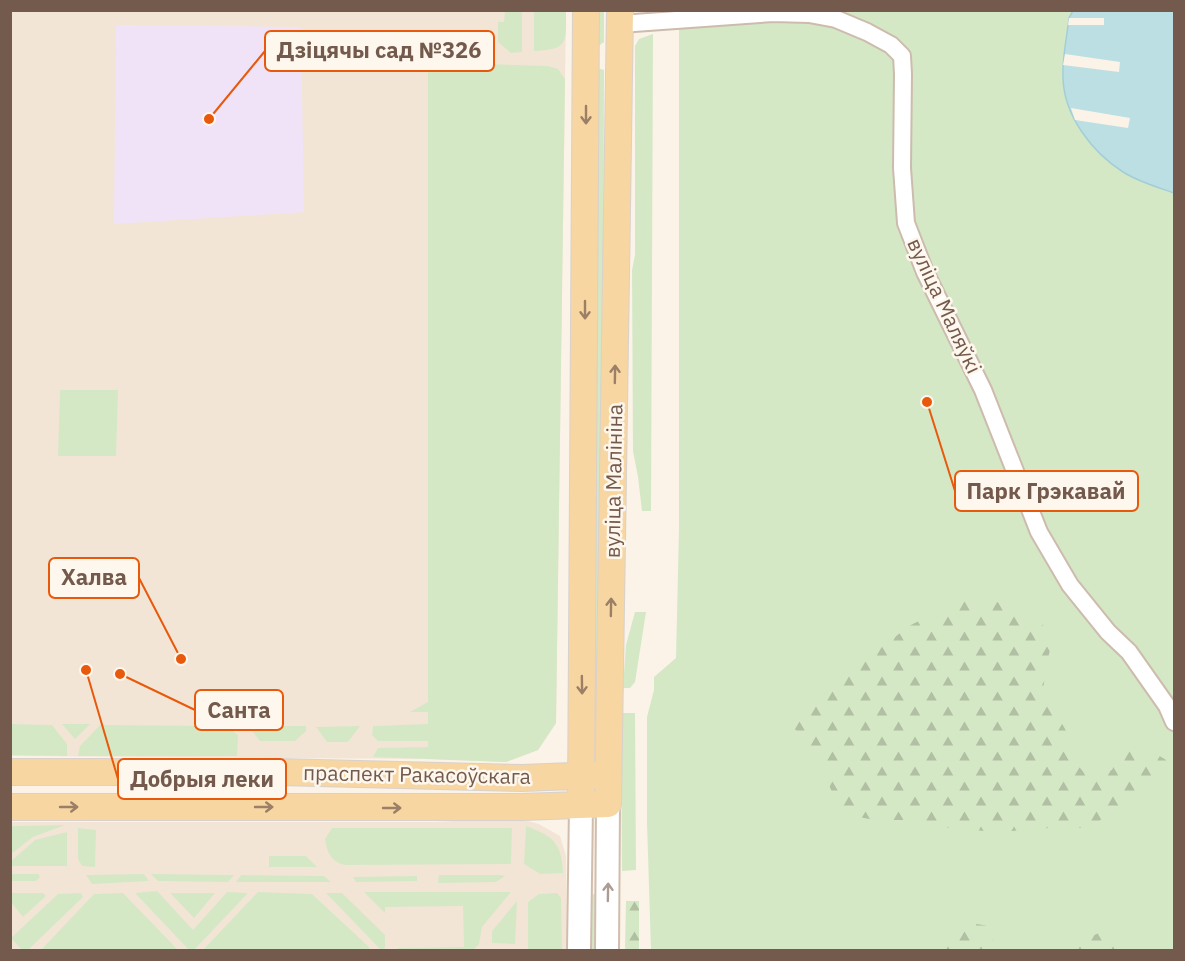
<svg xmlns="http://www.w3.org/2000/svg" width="1185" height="961" viewBox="0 0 1185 961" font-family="'IBM Plex Sans',sans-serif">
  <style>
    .residential { fill: #f3e5d5 }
    .education { fill: #f0e3f8 }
    .green { fill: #d4e8c6 }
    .forest { fill: url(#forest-firs) }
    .water { fill: #bcdfe4; stroke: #a3ced6; stroke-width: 1.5 }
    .pier { fill: #fbf3e7 }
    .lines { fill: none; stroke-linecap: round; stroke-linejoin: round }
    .street-casing { stroke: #cdbbad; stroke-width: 20 }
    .secondary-casing { stroke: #d1bdae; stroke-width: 26 }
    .primary-casing { stroke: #d8d1cd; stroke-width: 28 }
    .street { stroke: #fff; stroke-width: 16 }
    .secondary { stroke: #fff; stroke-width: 22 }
    .primary { stroke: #f7d6a2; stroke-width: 26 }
    .oneway { stroke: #9b7f66 }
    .oneway2 { stroke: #ac9c94 }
    .labels { text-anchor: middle; stroke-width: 5; stroke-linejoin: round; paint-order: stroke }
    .street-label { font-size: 21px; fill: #745a4c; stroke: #fef7ed }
    .leader { fill: none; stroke: #e8590c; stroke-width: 2 }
    .callout-dot { fill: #e8590c; stroke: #fef7ed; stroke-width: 2 }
    .callout { fill: #fef7ed; stroke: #e8590c; stroke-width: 2 }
    .callout-label { font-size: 22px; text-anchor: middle; font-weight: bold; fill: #745a4c }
  </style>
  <defs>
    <pattern id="forest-firs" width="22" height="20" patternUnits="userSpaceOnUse" patternTransform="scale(1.5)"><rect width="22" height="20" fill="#d4e8c6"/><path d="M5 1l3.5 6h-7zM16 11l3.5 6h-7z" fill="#b1bfa3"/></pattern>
  </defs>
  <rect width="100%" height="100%" fill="#fbf3e7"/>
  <path class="residential" d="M 11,11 L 566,11 L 556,723 L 538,750 L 506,762 L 428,759 L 11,756 Z
    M 517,818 L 539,824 L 560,836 L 566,856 L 567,950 L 11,950 L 11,822 L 435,822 Z"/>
  <path class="education" d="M 116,25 L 301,27 L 304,212 L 114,224 Z"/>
  <path class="green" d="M 505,11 L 522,11 L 522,52 L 511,53 L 498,42 L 498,22 L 504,22 Z
    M 534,11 L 566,11 C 566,43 569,49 534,51 Z
    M 596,11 L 604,11 L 604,42 L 600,45 L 597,44 Z
    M 679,11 L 1073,11 L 1069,18 C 1067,37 1062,58 1063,78 C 1065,138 1122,177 1174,193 L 1174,950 L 651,950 L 647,823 L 647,717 L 654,690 L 654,677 L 676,658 L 679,529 Z
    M 653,34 L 651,511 L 642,511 L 638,477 L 633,451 L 632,270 L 635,255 L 635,46 L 639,39 Z
    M 428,62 L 548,66 L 558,69 L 565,79 L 556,723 L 538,750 L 506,762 L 373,757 L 378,748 L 428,747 L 428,741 L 378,741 L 372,735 L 373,726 L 428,724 L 428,712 L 410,712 L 428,702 Z
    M 597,68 L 604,70 L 602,686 L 594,686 Z
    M 60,390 L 118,390 L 116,456 L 58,456 Z
    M 635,612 L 646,612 L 635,682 L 630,688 L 623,688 L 626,645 Z
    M 621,713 L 635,713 L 636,870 L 622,871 Z
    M 11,724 L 52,725 L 67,744 L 67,756 L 11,755 Z
    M 62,724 L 90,724 L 75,739 Z
    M 100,725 L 227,726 L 238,735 L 237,756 L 78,756 L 80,746 Z
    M 248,726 L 306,726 L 306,731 L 295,741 L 260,741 Z
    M 360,726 L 348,742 L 327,742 L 316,727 Z
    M 65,825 L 33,837 L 11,854 L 11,826 Z
    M 526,826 C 553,836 562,843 563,873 L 540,874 L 524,864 Z
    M 78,828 L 96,830 L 95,867 L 82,866 L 78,859 Z
    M 332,828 L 512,828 L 511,864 L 345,865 C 331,862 327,852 325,839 Z
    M 67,832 L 67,866 L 11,866 L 11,861 L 35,840 Z
    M 269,856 L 306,856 L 317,867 L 269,867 Z
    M 11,874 L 38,874 L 40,877 L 36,881 L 11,881 Z
    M 144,874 L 149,881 L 92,884 L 86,875 Z
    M 151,874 L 234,875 L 228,882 L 158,881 Z
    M 241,875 L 324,876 L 331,882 L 236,882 Z
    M 439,875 L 500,875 L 505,876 L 496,882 L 438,883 Z
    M 417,876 L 417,881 L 356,882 L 353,877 Z
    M 157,891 L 193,930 L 227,892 L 248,893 L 194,950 L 189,950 L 135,893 Z
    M 258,892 L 312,894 L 369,947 L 369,950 L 203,950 Z
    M 364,892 L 511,892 L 482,927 L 479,944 L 473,950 L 398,950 L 398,948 L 464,947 L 463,906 L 385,907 L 385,913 Z
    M 11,893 L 43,893 L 46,896 L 23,917 L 11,902 Z
    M 81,893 L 83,897 L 28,950 L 22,950 L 11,938 L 58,894 Z
    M 123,893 L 178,950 L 41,950 L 94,894 Z
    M 170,893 L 215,893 L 194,918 Z
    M 326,893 L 342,893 L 385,935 L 385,948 L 383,950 L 381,950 Z
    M 557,893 L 561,898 L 562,950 L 528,950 L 528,902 L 539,894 Z
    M 596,894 L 597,950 L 586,950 L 586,895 Z
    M 517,901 L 515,944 L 492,943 L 492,931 Z"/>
  <path class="forest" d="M 966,597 L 989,597 L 1015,612 L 1034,618 L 1054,634 L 1047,662 L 1043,690 L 1069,736 L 1077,765 L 1091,779 L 1112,770 L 1123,749 L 1147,748 L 1166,760 L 1165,780 L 1139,792 L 1116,810 L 1088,828 L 1049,828 L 997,832 L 949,828 L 912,820 L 875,820 L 842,814 L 809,741 L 791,726 L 809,695 L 877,651 L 909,626 Z
    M 626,901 L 639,901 L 639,950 L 625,950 Z
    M 971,923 L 989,926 L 995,950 L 940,950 L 955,933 Z
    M 1112,927 L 1127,944 L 1127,950 L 1072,950 L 1074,944 Z"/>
  <path class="water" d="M 1073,11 L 1174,11 L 1174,193 C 1157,187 1139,182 1123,172 C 1092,152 1064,116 1063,78 C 1062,58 1067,37 1069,18 Z"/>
  <path class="pier" d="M 1069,18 L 1104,18 L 1104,25 L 1068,25 Z
    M 1065,54 L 1120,62 L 1119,72 L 1063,65 Z
    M 1071,108 L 1130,118 L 1128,128 L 1075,120 Z"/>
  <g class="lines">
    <defs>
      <path id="street" d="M 620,24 L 773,13 L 809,14 L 836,19 L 867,32 L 891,45 L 902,56 L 903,74 L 902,168 L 906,223 L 925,272 L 983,390 L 1039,532 L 1070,585 L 1108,632 L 1129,652 L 1167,706 L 1174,722"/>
      <path id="secondary" d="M 579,950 L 581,805
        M 607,950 L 608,804"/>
      <path id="primary" d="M 10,772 L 278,772 L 522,778 L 599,775
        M 581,805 L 586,10
        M 10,807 L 521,807 L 608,804 L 620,10"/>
    </defs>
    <use href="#street" class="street-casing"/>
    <use href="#secondary" class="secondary-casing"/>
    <use href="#primary" class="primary-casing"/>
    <use href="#street" class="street"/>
    <use href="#secondary" class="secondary"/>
    <use href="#primary" class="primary"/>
  </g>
  <defs><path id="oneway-shaft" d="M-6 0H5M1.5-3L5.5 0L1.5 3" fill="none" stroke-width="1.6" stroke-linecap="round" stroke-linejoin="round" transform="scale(1.5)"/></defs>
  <g class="oneway">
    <use href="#oneway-shaft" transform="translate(586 115) rotate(90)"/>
    <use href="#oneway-shaft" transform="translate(585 310) rotate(90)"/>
    <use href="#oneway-shaft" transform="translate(615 374) rotate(-89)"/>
    <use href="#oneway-shaft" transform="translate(611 607) rotate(-89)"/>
    <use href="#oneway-shaft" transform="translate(582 685) rotate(89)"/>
    <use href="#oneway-shaft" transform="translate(69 807)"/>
    <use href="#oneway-shaft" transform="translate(264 807)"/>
    <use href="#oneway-shaft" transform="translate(392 808)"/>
  </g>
  <use class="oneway2" href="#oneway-shaft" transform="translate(608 892) rotate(-89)"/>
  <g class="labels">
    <g class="street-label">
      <text transform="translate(944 306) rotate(65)" y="7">вуліца Маляўкі</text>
      <text transform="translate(614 481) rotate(-89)" y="7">вуліца Малініна</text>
      <text transform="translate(417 775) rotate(1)" y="7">праспект Ракасоўскага</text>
    </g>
  </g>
  <path class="leader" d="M209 119L265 51M927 402L955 491M181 659L139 578M120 674L195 710M86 670L118 779"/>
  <g class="callout-dot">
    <circle cx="209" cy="119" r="6"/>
    <circle cx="927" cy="402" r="6"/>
    <circle cx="181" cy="659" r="6"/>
    <circle cx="120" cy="674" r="6"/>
    <circle cx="86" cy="670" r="6"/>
  </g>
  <g class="callout">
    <rect x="265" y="31" width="229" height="40" rx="6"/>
    <rect x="955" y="471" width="183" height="40" rx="6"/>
    <rect x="49" y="558" width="90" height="40" rx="6"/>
    <rect x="195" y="690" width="88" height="40" rx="6"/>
    <rect x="118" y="759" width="168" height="40" rx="6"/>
  </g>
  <g class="callout-label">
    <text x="379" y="58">Дзіцячы сад №326</text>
    <text x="1046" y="499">Парк Грэкавай</text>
    <text x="94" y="585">Халва</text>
    <text x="239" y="718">Санта</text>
    <text x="202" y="787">Добрыя леки</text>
  </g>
  <rect width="1185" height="961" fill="none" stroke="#745a4c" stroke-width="24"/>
</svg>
